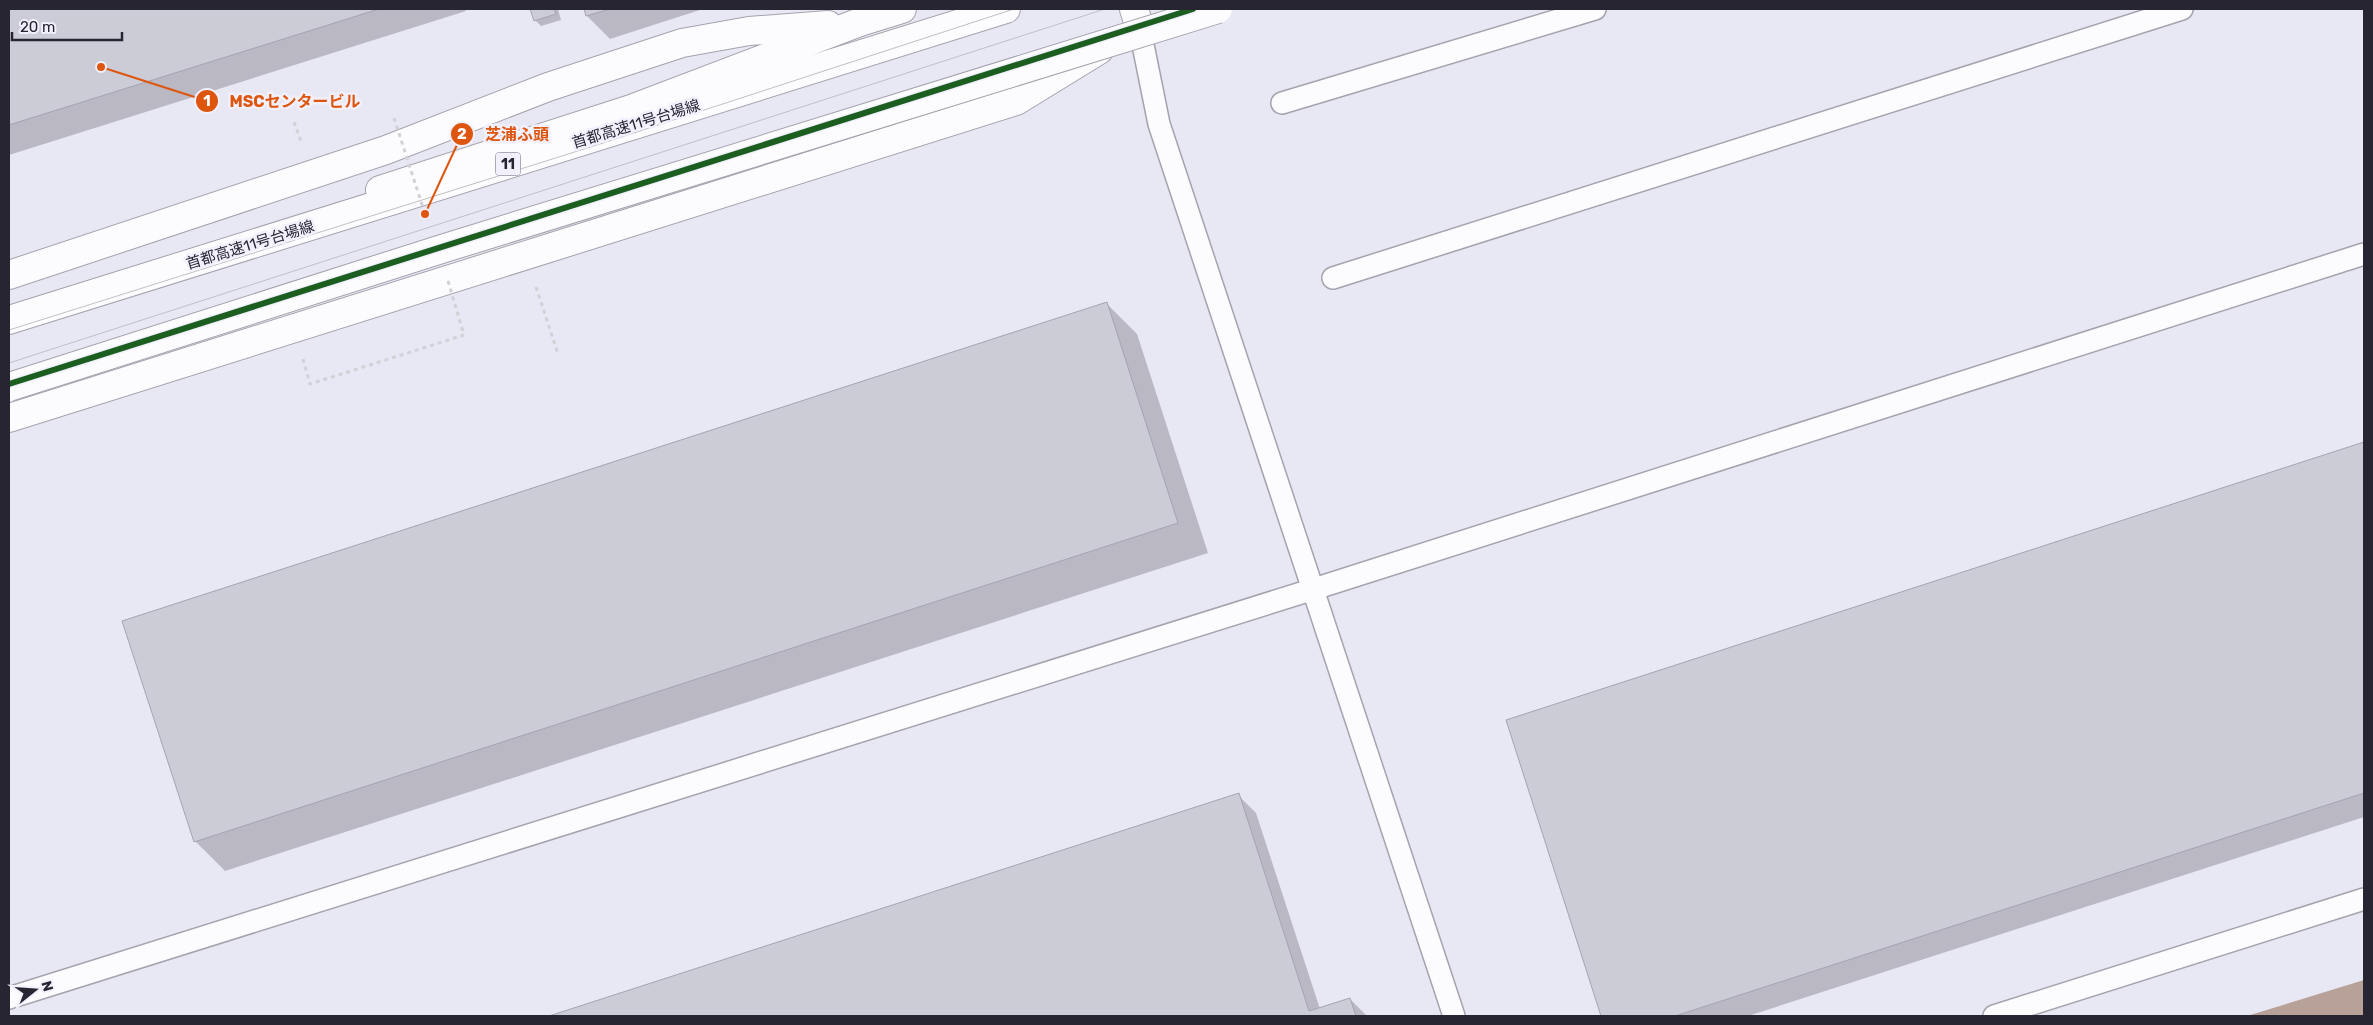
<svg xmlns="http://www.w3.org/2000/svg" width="2373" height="1025" viewBox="0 0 2373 1025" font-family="Rubik,'Noto Sans JP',sans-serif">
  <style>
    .water { fill: #b7a198 }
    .shadow { fill: #0003 }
    .building { fill: #ccccd7; stroke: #a5a3af }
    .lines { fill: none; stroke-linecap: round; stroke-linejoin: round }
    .service-casing { stroke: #a4a3ae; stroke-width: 24 }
    .tertiary-casing { stroke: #a4a3ae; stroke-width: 30 }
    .motorway-casing { stroke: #a4a3ae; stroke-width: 30 }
    .path { stroke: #d2d1d5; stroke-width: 3; stroke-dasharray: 4 4; stroke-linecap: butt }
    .service { stroke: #fcfbfd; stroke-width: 21 }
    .tertiary { stroke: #fcfbfd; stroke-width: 28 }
    .motorway { stroke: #fcfbfd; stroke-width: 28 }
    .tram { stroke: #c0c0c4; stroke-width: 1 }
    .motorway-bridge-casing { stroke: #a4a3ae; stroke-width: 30; stroke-linecap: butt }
    .path-bridge { stroke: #d2d1d5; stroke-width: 3; stroke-dasharray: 4 4; stroke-linecap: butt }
    .motorway-bridge { stroke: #fcfbfd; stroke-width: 28 }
    .cycleway-casing { stroke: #f1f0fc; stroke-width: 9 }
    .cycleway { stroke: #1b5e20; stroke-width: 6 }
    .labels { text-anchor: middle; stroke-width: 5; stroke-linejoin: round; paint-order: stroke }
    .shield { fill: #f1f0fc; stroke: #64626e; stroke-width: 1 }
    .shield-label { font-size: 14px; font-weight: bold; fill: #272531 }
    .street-label { font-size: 15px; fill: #272531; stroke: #f1f0fc }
    .leader { fill: none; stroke: #de560e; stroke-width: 2 }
    .callout-dot { fill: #de560e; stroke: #f1f0fc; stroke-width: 2 }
    .mark-label { font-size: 15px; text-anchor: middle; font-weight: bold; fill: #fff }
    .callout-label { font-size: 16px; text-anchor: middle; font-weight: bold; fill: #de560e; stroke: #f1f0fc; stroke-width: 5; stroke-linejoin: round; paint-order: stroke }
  </style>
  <rect width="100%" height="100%" fill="#e8e7f4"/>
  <path class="water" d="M 2364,980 L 2364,1016 L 2247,1016 Z"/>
  <path class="shadow" d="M 9,9 L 465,9 L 466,11 L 9,155 Z
    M 532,9 L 558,9 L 561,20 L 541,26 L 535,20 Z
    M 585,9 L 703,9 L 610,39 L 587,16 Z
    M 1107,304 L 1137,334 L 1208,553 L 225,871 L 195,841 Z
    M 2364,444 L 2364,817 L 1748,1016 L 1603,1016 L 1507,721 Z
    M 1238,795 L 1256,813 L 1320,1009 L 1350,999 L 1367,1016 L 554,1016 Z"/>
  <path class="building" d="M 9,9 L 379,9 L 9,125 Z
    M 530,9 L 554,9 L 556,14 L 534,21 Z
    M 584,9 L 610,9 L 586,16 Z
    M 1107,302 L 1178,523 L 194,842 L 122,621 Z
    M 2364,442 L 2364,793 L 1675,1016 L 1601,1016 L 1506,720 Z
    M 1239,793 L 1309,1011 L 1350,998 L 1356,1016 L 549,1016 Z"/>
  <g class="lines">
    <defs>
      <path id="service" d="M 1139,25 L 1159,124 L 1454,1016
        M 1282,103 L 1595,9
        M 1333,278 L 2182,9
        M 9,998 L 1314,589 L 2364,254
        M 1994,1016 L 2364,899"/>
      <path id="tertiary" d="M 1134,9 L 1139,25
        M 380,190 L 631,109 L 860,22 L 902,9
        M 9,275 L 386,150 L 548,87 L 682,43 L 749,31 L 828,25
        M 9,418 L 1016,101 L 1099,50"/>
      <path id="motorway" d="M 9,320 L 1006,9"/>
    </defs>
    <use href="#service" class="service-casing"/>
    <use href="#tertiary" class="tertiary-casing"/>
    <use href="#motorway" class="motorway-casing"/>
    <path class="path" d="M 294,122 L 302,144
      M 536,287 L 558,354
      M 303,359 L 310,384 L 464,335"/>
    <use href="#service" class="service"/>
    <use href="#tertiary" class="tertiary"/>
    <use href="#motorway" class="motorway"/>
    <path class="tram" d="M 9,330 L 600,144 L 1014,9
      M 9,363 L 1105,9"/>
    <defs>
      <path id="motorway-bridge" d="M 9,387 L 448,247 L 1218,9"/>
    </defs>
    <use href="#motorway-bridge" class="motorway-bridge-casing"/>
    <path class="path-bridge" d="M 394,118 L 427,220
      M 448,281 L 464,335"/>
    <use href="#motorway-bridge" class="motorway-bridge"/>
    <defs>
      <path id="cycleway" d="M 9,384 L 1193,9"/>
    </defs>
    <use href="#cycleway" class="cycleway-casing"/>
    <use href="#cycleway" class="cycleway"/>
  </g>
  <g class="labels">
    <rect class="shield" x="495.5" y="152.5" width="25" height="23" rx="4"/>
    <g class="shield-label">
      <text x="508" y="169">11</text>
    </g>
    <g class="street-label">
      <text transform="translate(636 124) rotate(-17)" y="5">首都高速11号台場線</text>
      <text transform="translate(250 245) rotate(-17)" y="5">首都高速11号台場線</text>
    </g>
  </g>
  <path class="leader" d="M101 67L207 101M425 214L462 134"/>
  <g class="callout-dot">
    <circle cx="101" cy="67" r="5"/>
    <circle cx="425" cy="214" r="5"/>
    <circle cx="207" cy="101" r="12"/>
    <circle cx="462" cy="134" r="12"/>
  </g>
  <g class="mark-label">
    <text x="207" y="106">1</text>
    <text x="462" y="139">2</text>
  </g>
  <g class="callout-label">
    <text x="295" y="107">MSCセンタービル</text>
    <text x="517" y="140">芝浦ふ頭</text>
  </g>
  <rect width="2373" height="1025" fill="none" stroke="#272531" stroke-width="20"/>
  <g transform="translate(35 990) rotate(73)" stroke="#f1f0fc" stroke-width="4" paint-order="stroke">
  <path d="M0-4L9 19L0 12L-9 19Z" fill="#272531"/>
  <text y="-8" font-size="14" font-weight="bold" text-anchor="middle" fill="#272531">N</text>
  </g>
  <path d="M12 32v8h110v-8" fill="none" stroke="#272531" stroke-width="2.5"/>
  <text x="20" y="32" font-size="15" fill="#272531" stroke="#f1f0fc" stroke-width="4" paint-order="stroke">20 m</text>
</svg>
